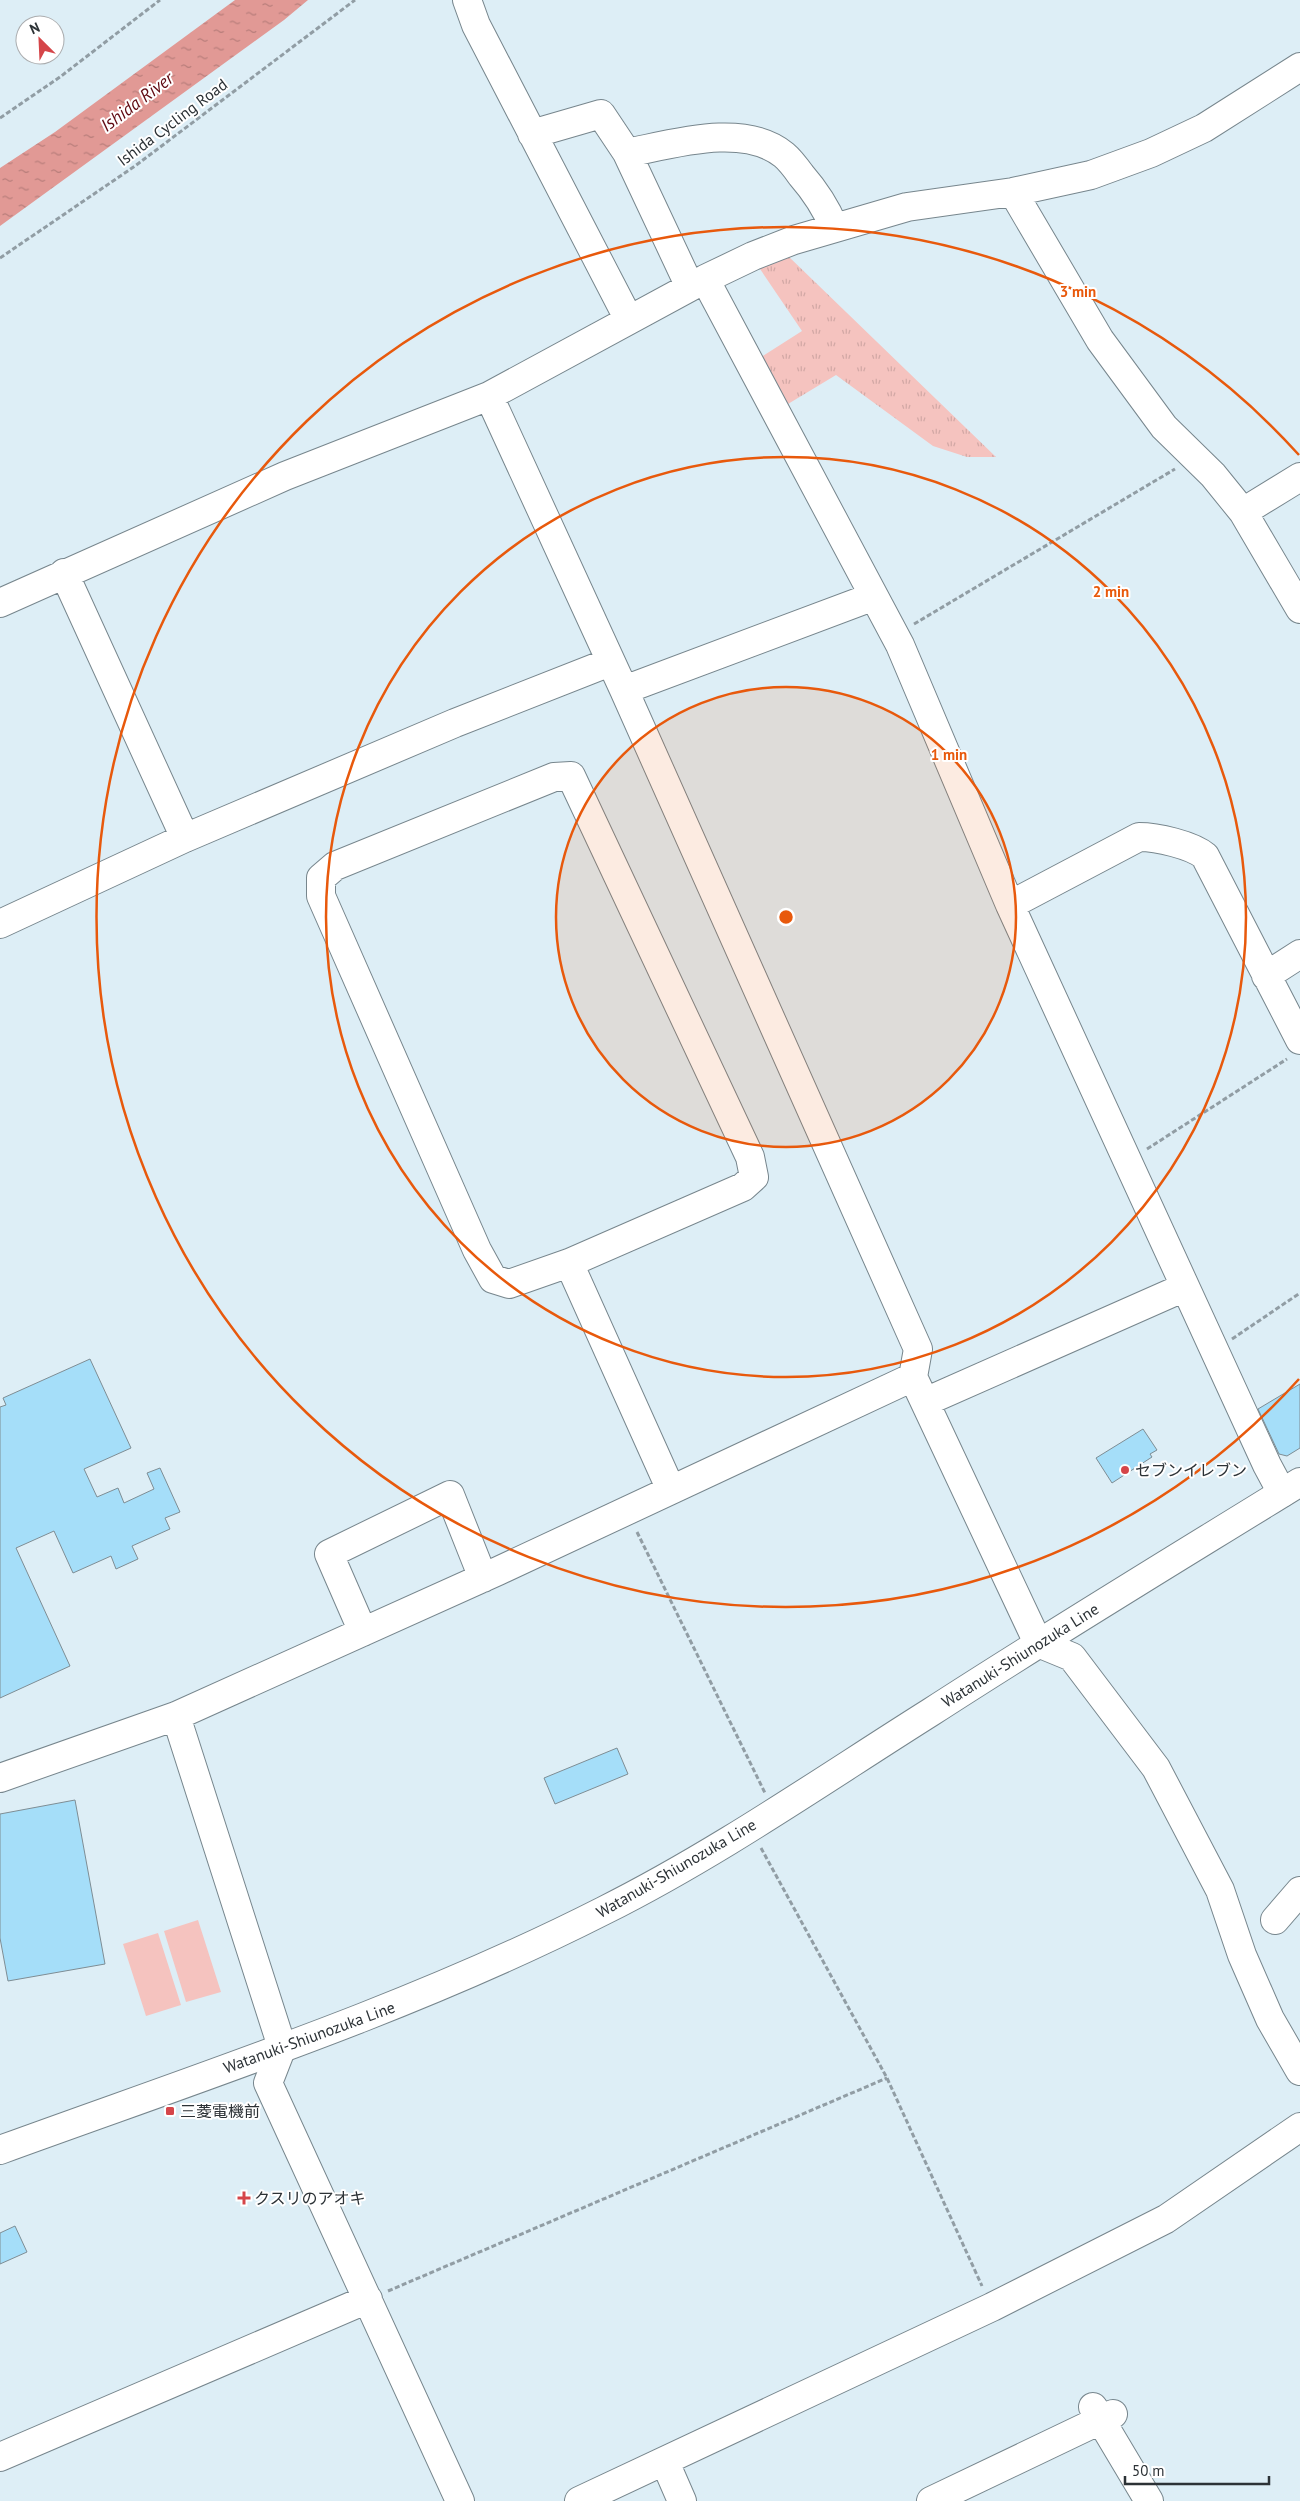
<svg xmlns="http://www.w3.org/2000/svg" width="1300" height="2501" viewBox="0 0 1300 2501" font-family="'PT Sans','Noto Sans JP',sans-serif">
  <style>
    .grass { fill: url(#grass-tufts) }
    .park { fill: #f5c3bf }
    .water { fill: url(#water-ripples) }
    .building { fill: #a5def9; stroke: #7e8d94 }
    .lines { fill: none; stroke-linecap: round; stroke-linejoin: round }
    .minor-casing { stroke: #77868d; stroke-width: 30 }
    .major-casing { stroke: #77868d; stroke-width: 30 }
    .path { stroke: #919da4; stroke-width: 3; stroke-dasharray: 5 2.5; stroke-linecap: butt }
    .minor { stroke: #fff; stroke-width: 28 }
    .major { stroke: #fff; stroke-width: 28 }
    .ring { fill: none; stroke: #e8590c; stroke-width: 2.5 }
    .poi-dot { fill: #d54549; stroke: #fff; stroke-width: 2 }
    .labels { text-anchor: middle; stroke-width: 4; stroke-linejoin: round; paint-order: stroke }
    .street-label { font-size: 16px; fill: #2c3236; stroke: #fff }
    .poi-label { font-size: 16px; fill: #2c3236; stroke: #fff; text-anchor: start }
    .water-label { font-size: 18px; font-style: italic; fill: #600a12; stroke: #fff }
    .centre { fill: #e8590c; stroke: #fff; stroke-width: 2.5 }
    .ring-label { font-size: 15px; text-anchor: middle; font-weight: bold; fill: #e8590c; stroke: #fff; stroke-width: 4; stroke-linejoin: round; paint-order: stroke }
  </style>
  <defs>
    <pattern id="grass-tufts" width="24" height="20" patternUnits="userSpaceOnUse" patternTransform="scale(1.25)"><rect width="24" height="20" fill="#f5c3bf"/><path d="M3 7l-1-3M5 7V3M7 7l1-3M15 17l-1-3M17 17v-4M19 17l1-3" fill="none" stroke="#d2a8a5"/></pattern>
    <pattern id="water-ripples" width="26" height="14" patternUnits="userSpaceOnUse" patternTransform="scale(1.25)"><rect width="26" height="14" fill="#e19995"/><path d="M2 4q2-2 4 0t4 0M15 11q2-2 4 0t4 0" fill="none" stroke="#b77d7a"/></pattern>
  </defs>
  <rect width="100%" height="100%" fill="#ddeef6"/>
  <path class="grass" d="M 786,254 L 996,457 L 967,457 L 933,446 L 836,375 L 788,404 L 758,359 L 802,331 L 758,266 Z"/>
  <path class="park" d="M 198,1920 L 221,1992 L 186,2002 L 164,1931 Z
    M 158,1933 L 181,2005 L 146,2016 L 123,1944 Z"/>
  <path class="water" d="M 235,0 L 308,0 L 284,20 L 0,226 L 0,168 L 55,132 Z"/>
  <path class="building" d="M 90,1359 L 131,1448 L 84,1469 L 97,1497 L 118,1488 L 124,1503 L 154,1489 L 147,1473 L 160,1468 L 180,1512 L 165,1518 L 170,1529 L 132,1546 L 138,1559 L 116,1569 L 111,1556 L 73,1573 L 54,1531 L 16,1548 L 70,1666 L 0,1698 L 0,1407 L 6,1405 L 3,1398 Z
    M 1300,1384 L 1300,1448 L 1287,1456 L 1279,1454 L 1258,1409 Z
    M 1143,1429 L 1157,1450 L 1150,1454 L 1152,1457 L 1112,1483 L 1096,1458 Z
    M 617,1748 L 628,1774 L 555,1804 L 544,1778 Z
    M 75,1800 L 105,1964 L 8,1981 L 0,1938 L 0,1814 Z
    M 15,2226 L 27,2252 L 0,2264 L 0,2233 Z"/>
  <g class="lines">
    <defs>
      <path id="minor" d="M 467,0 L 476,25 L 629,320
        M 532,134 L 601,114 L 627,153 L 690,287
        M 627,153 C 673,144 744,122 784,155 C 790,160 796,168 801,175 C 815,191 826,208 834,227
        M 1013,192 L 1100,340 L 1164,427 L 1213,475 L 1243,512 L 1300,609
        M 705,279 L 900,645 L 1010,905 L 1267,1465 L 1282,1493
        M 489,396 L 624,690 L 918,1349 L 913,1377 L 1038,1643 L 1072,1657 L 1156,1768 L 1220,1890 L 1242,1955 L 1270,2019 L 1300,2071
        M 1243,512 L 1300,477
        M 64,573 L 185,838
        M 0,603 L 285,476 L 489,396 L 705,279 L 753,256 L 794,240 L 907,207 L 1013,192 L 1091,175 L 1151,153 L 1204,128 L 1300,67
        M 624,690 L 872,597
        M 571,776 L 750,1157 L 754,1177 L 743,1187 L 569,1263 L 509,1284 L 493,1279 L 477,1250 L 321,896 L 321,878 L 335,866 L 554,777 Z
        M 1010,905 L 1139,837 C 1157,837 1192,845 1205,856 L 1300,1040
        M 0,924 L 185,838 L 455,723 L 610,662
        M 1266,976 L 1300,954
        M 569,1263 L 671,1490
        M 925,1402 L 1185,1287
        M 363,1632 L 329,1554 L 450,1495 L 483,1578
        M 176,1716 L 282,2047 L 268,2083 L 460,2501
        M 0,1778 L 176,1716 L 498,1571 L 913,1377
        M 1275,1920 L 1300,1891
        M 1093,2407 L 1149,2501
        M 0,2457 L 368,2299
        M 665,2462 L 682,2501
        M 579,2501 L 992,2307 L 1166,2219 L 1300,2127
        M 931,2501 L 1113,2414"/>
      <path id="major" d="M 0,2150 C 203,2076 410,2009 603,1911 C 717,1854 823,1780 931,1712 C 1053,1633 1177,1558 1300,1482"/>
    </defs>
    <use href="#minor" class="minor-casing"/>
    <use href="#major" class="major-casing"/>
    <path class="path" d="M 0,118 L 60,77 L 160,0
      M 0,258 L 135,166 L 355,0
      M 914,624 L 1175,469
      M 1147,1149 L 1287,1059
      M 1232,1339 L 1300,1293
      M 637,1532 L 765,1793
      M 761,1848 L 887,2078 L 982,2286
      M 388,2291 L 887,2078"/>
    <use href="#minor" class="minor"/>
    <use href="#major" class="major"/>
  </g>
  <circle cx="786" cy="917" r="230" fill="#e8590c" fill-opacity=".12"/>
  <g class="ring">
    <circle cx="786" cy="917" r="230"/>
    <circle cx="786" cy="917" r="460"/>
    <path d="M1299 1379A690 690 0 1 1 1299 455"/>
  </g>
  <g class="poi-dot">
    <circle cx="1125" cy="1470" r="5"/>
    <rect x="165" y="2106" width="10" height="10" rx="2.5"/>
    <path d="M241.5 2190.5h5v5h5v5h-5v5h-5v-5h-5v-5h5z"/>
  </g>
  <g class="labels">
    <g class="street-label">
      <text transform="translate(172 122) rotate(-37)" y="6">Ishida Cycling Road</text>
      <text transform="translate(1020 1655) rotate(-32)" y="6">Watanuki-Shiunozuka Line</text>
      <text transform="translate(676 1868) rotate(-30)" y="6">Watanuki-Shiunozuka Line</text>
      <text transform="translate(309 2037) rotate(-20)" y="6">Watanuki-Shiunozuka Line</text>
    </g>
    <g class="poi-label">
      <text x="1135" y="1476">セブンイレブン</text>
      <text x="180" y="2117">三菱電機前</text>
      <text x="254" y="2204">クスリのアオキ</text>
    </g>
    <g class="water-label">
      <text transform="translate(137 102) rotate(-37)" y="6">Ishida River</text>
    </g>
  </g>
  <circle cx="786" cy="917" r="8" class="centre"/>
  <g class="ring-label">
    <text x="1078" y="297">3 min</text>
    <text x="1111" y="597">2 min</text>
    <text x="949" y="760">1 min</text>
  </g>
  <g transform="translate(40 40) rotate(336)"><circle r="24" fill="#ffffff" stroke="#abadaf"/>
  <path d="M0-4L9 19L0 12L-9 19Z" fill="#d54549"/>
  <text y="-8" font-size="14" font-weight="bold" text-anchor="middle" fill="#2c3236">N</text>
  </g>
  <path d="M1125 2476v8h144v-8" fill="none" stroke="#2c3236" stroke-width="2.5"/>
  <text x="1132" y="2476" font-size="15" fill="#2c3236" stroke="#ffffff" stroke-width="4" paint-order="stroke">50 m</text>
</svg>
